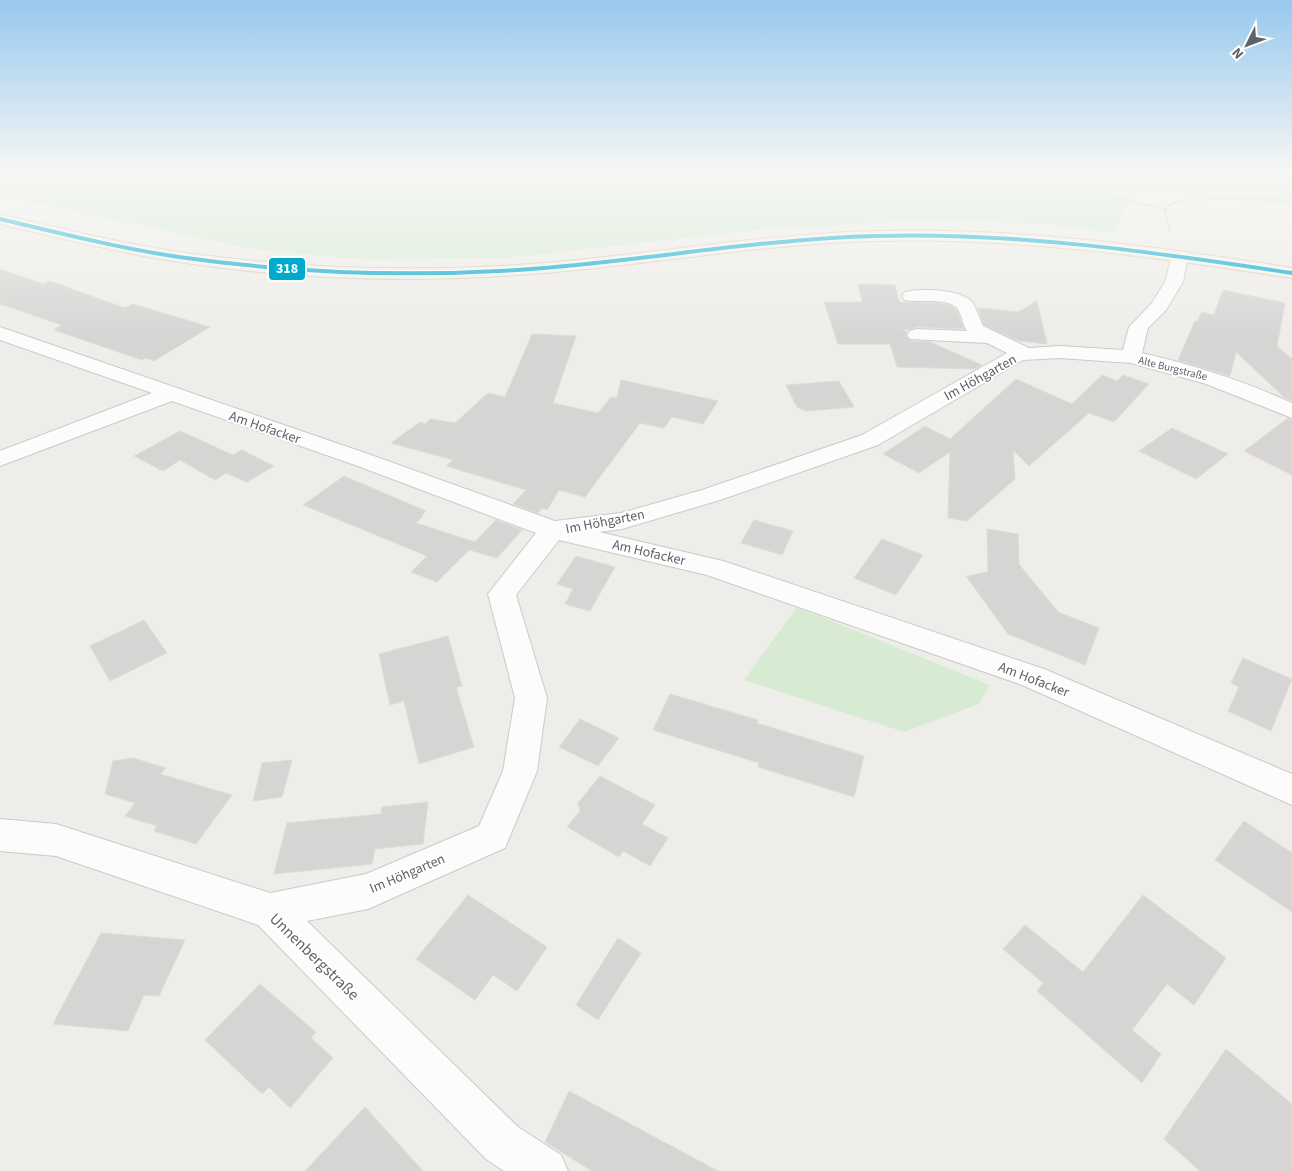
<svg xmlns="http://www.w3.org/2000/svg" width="1292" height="1171" viewBox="0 0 1292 1171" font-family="'Source Sans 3',sans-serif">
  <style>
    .green { fill: #d7ebd3 }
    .building { fill: #d6d5d3; stroke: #dedcd8 }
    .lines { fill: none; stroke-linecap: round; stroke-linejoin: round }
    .minor-casing { stroke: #cacaca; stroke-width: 2 }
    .major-casing { stroke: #d8cbb5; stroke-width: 2 }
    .path { stroke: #cad0cb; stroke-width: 2; stroke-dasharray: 3 1; stroke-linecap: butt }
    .minor { fill: #fcfcfc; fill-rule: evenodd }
    .major { fill: #f4f1e9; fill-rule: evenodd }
    .bus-1-casing { stroke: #fff; stroke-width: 6 }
    .bus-1 { stroke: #00a9ce; stroke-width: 4 }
    .labels { text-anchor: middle; stroke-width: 4; stroke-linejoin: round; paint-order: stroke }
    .far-street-label { font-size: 11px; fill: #5e6368; stroke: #fff }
    .street-label { font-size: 14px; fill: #5e6368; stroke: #fff }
    .near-street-label { font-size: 16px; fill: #5e6368; stroke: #fff }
    .line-badge { stroke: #fff; stroke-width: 2 }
    .badge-label { font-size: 14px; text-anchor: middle; font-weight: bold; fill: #fff }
  </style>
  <rect width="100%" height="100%" fill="#eeede9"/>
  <path class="green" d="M 0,174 L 1292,174 L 1292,205 L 1142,191 L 1128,206 L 1114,233 L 1051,225 L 941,219 L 755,230 L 506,258 L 368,260 L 253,249 L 0,196 Z
    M 797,607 L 990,685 L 979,704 L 904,732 L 744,680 Z"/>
  <path class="building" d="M 0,269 L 43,284 L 50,281 L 125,308 L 133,304 L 210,327 L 154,361 L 146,358 L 142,360 L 54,330 L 62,325 L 0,304 Z
    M 858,284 L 895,285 L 899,302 L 939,303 L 952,306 L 957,311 L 964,329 L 917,327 L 908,330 L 901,329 L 907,332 L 905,335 L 910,341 L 930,342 L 982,365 L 976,369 L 897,367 L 890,344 L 838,344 L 824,302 L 862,302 Z
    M 1223,290 L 1285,303 L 1277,346 L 1292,359 L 1292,401 L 1284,397 L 1236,352 L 1230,376 L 1178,360 L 1195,321 L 1197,322 L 1202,312 L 1214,315 Z
    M 1037,301 L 1047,344 L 1019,341 L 984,325 L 978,308 L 1018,312 Z
    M 532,334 L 576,336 L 553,403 L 598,413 L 611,397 L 617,398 L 621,380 L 718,401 L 703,424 L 672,417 L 664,428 L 640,423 L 585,497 L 559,490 L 547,510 L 542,508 L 538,513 L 513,504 L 526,490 L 446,466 L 453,460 L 391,443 L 420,422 L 425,424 L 430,419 L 455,423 L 488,393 L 505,397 Z
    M 1102,375 L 1117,381 L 1123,375 L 1149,384 L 1114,422 L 1089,413 L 1029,466 L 1013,450 L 1015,479 L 967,521 L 948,518 L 950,452 L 919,473 L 883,454 L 925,426 L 950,439 L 1016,379 L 1072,404 Z
    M 839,381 L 854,407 L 806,411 L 797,407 L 786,385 Z
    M 1288,418 L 1292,420 L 1292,475 L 1244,451 Z
    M 1172,428 L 1228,454 L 1196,479 L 1139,451 Z
    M 180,431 L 233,455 L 242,450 L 274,466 L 247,482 L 226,473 L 215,480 L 180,460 L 163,471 L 134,456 Z
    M 344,476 L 426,511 L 421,516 L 423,516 L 416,523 L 475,542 L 496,520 L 522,530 L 497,558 L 469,550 L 437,582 L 411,572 L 427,556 L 303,505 Z
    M 754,520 L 793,531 L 782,555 L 741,543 Z
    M 987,529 L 1018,534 L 1019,564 L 1058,612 L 1099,628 L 1085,665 L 1008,634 L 966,576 L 988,572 Z
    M 882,539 L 923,555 L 896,595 L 854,578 Z
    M 576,556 L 615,567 L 590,611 L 565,604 L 573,589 L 557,584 Z
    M 144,620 L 167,653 L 110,681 L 90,646 Z
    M 448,636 L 462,686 L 456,687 L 474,747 L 419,764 L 404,701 L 390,705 L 379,654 Z
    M 1243,658 L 1292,679 L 1271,731 L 1228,711 L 1239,687 L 1231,683 Z
    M 670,694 L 758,720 L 757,723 L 864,756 L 854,797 L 758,767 L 759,763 L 653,730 Z
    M 580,719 L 619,738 L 598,766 L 559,747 Z
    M 133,758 L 166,768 L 160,774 L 232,795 L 196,844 L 154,831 L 157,826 L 125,816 L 135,803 L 105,794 L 113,761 Z
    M 292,760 L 282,797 L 253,801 L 262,763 Z
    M 600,776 L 655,805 L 642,824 L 668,838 L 650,866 L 623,851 L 619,857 L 567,827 L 580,811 L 578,803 Z
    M 428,802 L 423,844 L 375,849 L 372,864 L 274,874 L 287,823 L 381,814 L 382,807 Z
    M 1244,821 L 1292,853 L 1292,912 L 1215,860 Z
    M 468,895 L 547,947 L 517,991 L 493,975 L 475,1000 L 416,959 Z
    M 1143,895 L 1226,958 L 1194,1005 L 1167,984 L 1132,1030 L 1161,1054 L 1142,1083 L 1037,991 L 1043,983 L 1003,949 L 1025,925 L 1083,972 Z
    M 101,933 L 185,940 L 159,996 L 144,995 L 128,1031 L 53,1024 Z
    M 618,938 L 641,953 L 598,1020 L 576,1005 Z
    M 260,984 L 316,1032 L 311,1038 L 333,1058 L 290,1108 L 269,1087 L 262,1094 L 205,1040 Z
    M 1226,1049 L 1292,1104 L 1292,1171 L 1200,1171 L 1164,1139 Z
    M 569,1091 L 718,1171 L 592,1171 L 545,1142 Z
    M 365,1107 L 423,1171 L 305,1171 Z"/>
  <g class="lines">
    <defs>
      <path id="minor" d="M 1180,251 L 1186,252 L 1188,256 L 1183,282 L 1166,310 L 1148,328 L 1142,353 C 1194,365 1244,381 1292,403 L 1292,418 L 1206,384 L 1131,363 L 1060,358 L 1023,360 L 878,445 L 720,500 L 622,529 L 599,532 L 723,561 L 1044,669 L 1292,774 L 1292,805 L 1022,685 L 707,575 L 559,540 L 516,595 L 547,698 L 537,771 L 505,848 L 368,909 L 307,921 L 518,1127 L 561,1155 L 568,1171 L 504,1171 L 486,1159 L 258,925 L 56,856 L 0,851 L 0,819 L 56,824 L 270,893 L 366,874 L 479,826 L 503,771 L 515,698 L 488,594 L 536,533 L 355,465 L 172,401 L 0,466 L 0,451 L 152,393 L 0,340 L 0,327 L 371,455 L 555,521 L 621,513 L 702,490 L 862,435 L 1007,353 L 987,343 L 910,339 L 907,335 L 910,331 L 917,329 L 967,331 C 962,324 962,314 957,308 C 947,297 918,303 905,300 L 902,296 L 905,292 C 920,288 959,289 971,301 C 977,308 979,318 983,326 L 1029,348 L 1060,346 L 1123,350 L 1129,327 L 1152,303 L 1165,282 L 1172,256 L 1174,252 Z"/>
      <path id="major" d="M 0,214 C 59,228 119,243 179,252 C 291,268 405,272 518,265 C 638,257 756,234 876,231 C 1016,227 1154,246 1292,268 L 1292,278 C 1154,257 1016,237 876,241 C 756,244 638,267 518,275 C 405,283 291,279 179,262 C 119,253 59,238 0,224 Z"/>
    </defs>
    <use href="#minor" class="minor-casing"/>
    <use href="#major" class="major-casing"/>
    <path class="path" d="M 221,174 C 292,184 363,183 435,181 C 488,180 542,178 595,174
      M 966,174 C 1033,181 1100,191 1165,210
      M 1165,210 L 1170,204 L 1185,200 L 1292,197
      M 1165,210 L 1170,232"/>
    <use href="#minor" class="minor"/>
    <use href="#major" class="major"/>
    <defs>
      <path id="bus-1" d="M 0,219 C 59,233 119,248 179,257 C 291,273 405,277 518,270 C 638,262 756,239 876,236 C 1016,232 1154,252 1292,273"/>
    </defs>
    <use href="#bus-1" class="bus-1-casing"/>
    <use href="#bus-1" class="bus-1"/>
  </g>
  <linearGradient id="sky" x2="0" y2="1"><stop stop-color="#97c8ee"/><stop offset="0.51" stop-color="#f7f7f5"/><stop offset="1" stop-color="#f7f7f5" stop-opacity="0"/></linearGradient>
  <rect width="1292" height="338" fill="url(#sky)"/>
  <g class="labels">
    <g class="far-street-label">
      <text transform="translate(1173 368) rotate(14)" y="4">Alte Burgstraße</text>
    </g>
    <g class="street-label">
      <text transform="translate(980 377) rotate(-29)" y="5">Im Höhgarten</text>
      <text transform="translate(265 427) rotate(19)" y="5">Am Hofacker</text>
      <text transform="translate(605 521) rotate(-11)" y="5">Im Höhgarten</text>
      <text transform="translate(649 552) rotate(13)" y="5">Am Hofacker</text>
      <text transform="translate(1034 679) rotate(21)" y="5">Am Hofacker</text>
      <text transform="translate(407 873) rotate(-23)" y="5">Im Höhgarten</text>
    </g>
    <g class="near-street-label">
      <text transform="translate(315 956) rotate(44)" y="6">Unnenbergstraße</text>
    </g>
  </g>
  <rect class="line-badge" x="268" y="257" width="38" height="24" rx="5" fill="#00a9ce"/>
  <g class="badge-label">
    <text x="287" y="273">318</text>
  </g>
  <g transform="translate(1247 45) rotate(228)" stroke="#ffffff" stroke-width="4" paint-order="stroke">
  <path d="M0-4L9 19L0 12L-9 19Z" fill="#5e6368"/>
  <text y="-8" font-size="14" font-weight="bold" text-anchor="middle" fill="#5e6368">N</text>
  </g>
</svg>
